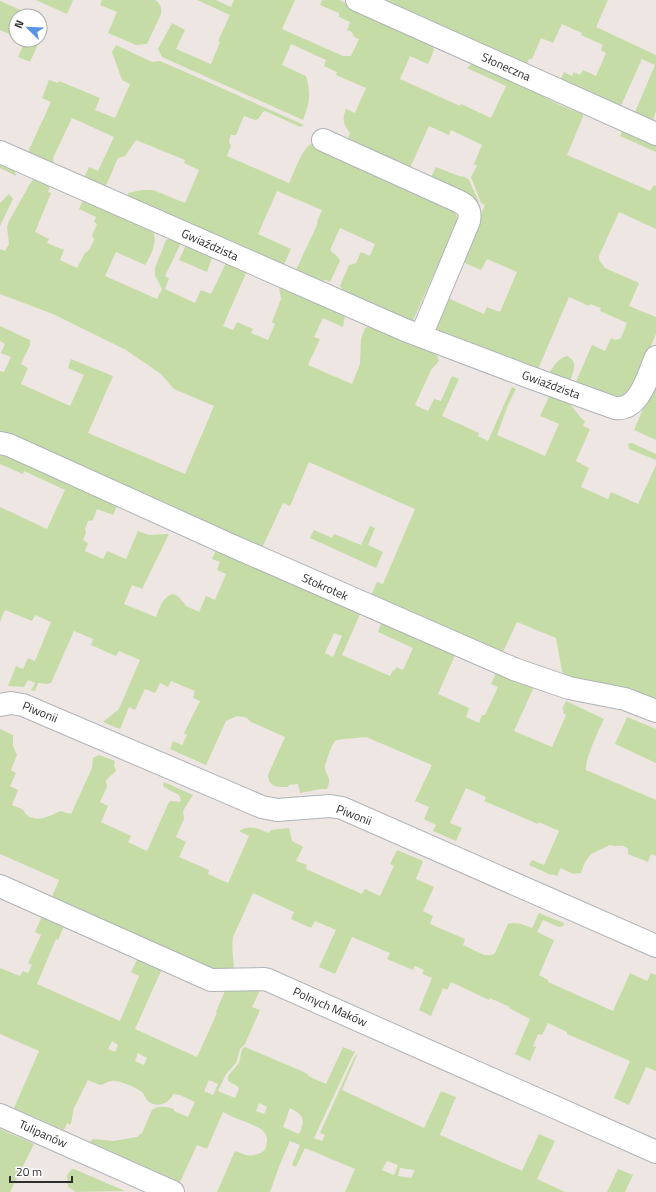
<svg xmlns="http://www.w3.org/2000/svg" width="656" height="1192" viewBox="0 0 656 1192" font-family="'Titillium Web',sans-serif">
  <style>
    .green { fill: #c6dca6; fill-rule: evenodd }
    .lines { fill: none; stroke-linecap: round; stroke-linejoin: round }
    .minor-casing { stroke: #afb3b8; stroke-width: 24 }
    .minor { stroke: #fff; stroke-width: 22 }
    .labels { text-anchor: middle; stroke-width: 3; stroke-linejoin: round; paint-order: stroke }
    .street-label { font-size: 12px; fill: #2e2e2e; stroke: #fff }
  </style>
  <rect width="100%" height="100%" fill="#ede6e2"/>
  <path class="green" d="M 36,0 L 73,0 L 67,14 Z
    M 102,0 L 155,0 C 160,3 162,7 161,14 L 147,44 L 136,45 L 108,33 L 117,12 L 100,5 Z
    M 197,0 L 216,0 L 231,7 L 234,0 L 295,0 L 282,29 L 343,56 L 351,56 L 359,39 L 354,37 L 352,32 L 347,30 L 350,22 L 339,17 L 339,13 L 320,5 L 322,0 L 339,0 L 431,41 L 434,50 L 428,64 L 410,56 L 400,79 L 460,106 L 461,104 L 491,118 L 506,86 L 467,68 L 476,61 L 542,91 L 544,97 L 564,107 L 583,114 L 583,117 L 567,155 L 650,191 L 654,185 L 656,186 L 656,229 L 619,212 L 599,256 L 599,260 L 605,268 L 639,283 L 629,306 L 656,317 L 656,334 L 630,394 L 614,400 L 575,384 L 592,345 L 605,351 L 611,338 L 616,340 L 621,338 L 627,323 L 600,311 L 601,308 L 590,304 L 589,306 L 569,297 L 538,369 L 528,364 L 527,367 L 440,334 L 434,320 L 445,297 L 484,314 L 487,307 L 500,312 L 517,272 L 487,259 L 481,270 L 460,261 L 485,205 L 481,203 L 471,177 L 477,166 L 474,164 L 482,145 L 451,130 L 449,135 L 429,126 L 408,172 L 348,139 L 350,133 C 343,124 342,119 346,109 L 355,113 L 366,88 L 336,75 L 337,72 L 324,66 L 326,60 L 291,44 L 282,65 L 306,76 C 311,93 310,103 303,120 L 162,57 L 158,49 L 172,23 L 185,30 L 176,49 L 211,64 L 220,42 L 218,41 L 230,15 Z
    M 375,0 L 608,0 L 596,27 L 656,55 L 656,111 L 653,121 L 633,117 L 655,65 L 642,59 L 619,110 L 559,83 L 564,72 L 572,76 L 574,72 L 580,75 L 583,70 L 596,76 L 606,53 L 601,50 L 603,45 L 581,35 L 582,33 L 562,24 L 553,43 L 541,38 L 532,59 L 529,59 L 525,68 Z
    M 0,1 L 34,16 L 16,16 L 16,37 L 0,30 Z
    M 40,19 L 47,22 L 40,39 Z
    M 23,40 L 40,40 L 30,62 L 18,57 L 25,41 Z
    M 116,45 L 152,62 L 160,61 L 190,74 L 304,125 L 300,127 L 265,111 L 263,112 L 258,119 L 255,120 L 244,116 L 236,135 L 231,135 L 229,141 L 231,146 L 227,156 L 289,183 C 294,173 303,146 313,143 L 452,204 L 458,220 L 411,325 L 348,298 L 340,286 L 349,265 L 356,263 L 361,252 L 370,256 L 375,244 L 340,228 L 330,250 L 338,257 L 340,261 L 330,282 L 326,280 L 311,282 L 294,274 L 318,223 L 317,222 L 322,210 L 277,191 L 258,234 L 291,249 L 282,269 L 195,230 L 194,225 L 128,200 L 128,193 L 142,190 L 153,190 L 185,203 L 199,170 L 184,163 L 185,160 L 136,140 L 125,156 L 118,158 L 104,190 L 83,180 L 89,167 L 98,171 L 114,137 L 72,118 L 53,158 L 54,162 L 49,165 L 30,157 L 28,152 L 51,102 L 42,98 L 49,80 L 58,83 L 59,81 L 100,98 L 95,110 L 115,118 L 130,84 L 122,80 L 112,52 Z
    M 624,127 L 656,142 L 656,152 L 620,136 Z
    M 0,161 L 14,167 L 16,176 L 0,168 Z
    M 436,167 L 459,176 L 465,177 L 469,180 L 479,202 L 429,181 Z
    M 37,177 L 51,183 L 48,192 L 51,193 L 35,232 L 49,239 L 47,243 L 64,250 L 60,260 L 77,268 L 85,253 L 89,250 L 94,240 L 92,235 L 97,224 L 94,222 L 96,217 L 79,209 L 84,198 L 152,228 C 158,241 152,254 145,265 L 116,252 L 105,276 L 157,299 L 162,289 L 155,275 L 155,268 L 166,240 L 175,237 L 182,241 L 165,276 L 169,279 L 165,289 L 195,303 L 201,290 L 211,294 L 227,261 L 245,269 L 246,273 L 223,326 L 233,330 L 237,322 L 253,329 L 251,333 L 268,340 L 275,324 L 272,322 L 281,299 L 279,287 L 282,286 L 345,315 L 343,327 L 323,318 L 314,337 L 320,339 L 308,365 L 352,384 L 360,364 L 361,339 L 365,328 L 371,325 L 436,353 L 439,361 L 431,370 L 415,405 L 428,411 L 434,399 L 441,401 L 452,376 L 459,379 L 442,416 L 479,433 L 478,436 L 488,441 L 512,387 L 516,389 L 508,405 L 497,435 L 545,456 L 559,424 L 540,416 L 551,393 L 569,403 L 582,419 L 585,421 L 583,426 L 590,429 L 576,461 L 589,468 L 581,487 L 608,499 L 611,492 L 638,504 L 656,465 L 656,702 L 565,676 L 562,671 L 556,638 L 517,622 L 501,656 L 370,598 L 377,582 L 383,584 L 415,509 L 309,462 L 290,506 L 283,503 L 261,550 L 0,433 L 0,371 L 4,372 L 11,357 L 1,353 L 5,344 L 0,341 L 0,326 L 30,340 L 30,345 L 21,364 L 28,368 L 21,384 L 70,406 L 84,375 L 68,368 L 71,359 L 113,376 L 88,433 L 185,474 L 214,406 L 174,389 L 161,374 L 126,350 L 53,314 L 0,294 L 0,249 L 5,251 L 9,244 L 7,227 L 9,221 L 31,182 Z
    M 9,194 L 13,199 L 0,226 L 0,203 Z
    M 187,243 L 213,255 L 207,272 L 179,260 Z
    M 567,356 C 579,361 573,372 570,382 L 549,373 C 554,366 558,358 567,356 Z
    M 656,378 L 656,440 L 634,430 Z
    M 632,443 L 656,454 L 656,460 L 629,449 L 628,444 Z
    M 2,452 L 118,504 L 113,515 L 97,509 L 93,520 L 88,521 L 85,529 L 86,533 L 83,540 L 88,543 L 85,551 L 103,559 L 107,551 L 126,559 L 138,531 L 149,535 L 169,534 L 142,589 L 132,585 L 124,604 L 156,617 C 160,608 162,596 174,594 L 180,598 L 186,606 L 199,612 L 206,596 L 215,600 L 226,574 L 217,570 L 220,562 L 212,559 L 217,548 L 361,612 L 342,655 L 390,676 L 393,670 L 395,670 L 396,667 L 403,670 L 413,648 L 378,632 L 382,621 L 456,653 L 438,694 L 469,708 L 466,717 L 479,723 L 482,715 L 485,715 L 498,687 L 491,684 L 497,671 L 534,687 L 514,731 L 552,747 L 566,715 L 563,713 L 564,710 L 562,709 L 566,701 L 604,719 C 599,730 585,758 586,770 L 656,800 L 656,856 L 651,854 L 648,862 L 628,854 L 628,849 C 622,843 618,848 610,845 L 591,854 L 585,862 L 581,873 L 573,874 L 561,868 L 557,876 L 552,874 L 551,875 L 529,865 L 532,860 L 544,865 L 559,831 L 539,822 L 538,824 L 484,801 L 486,797 L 466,788 L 450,823 L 462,828 L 456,841 L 433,831 L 436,825 L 424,819 L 429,807 L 415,801 L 432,765 L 366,737 C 360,738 337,739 335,741 C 330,747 328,758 325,765 C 324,776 333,775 327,789 L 321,789 L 300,793 L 298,784 L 289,785 L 288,787 C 278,787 269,788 268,775 L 285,737 L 251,722 L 247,718 L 244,717 L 237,716 L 226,721 L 206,765 L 170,749 L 173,741 L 182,745 L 187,735 L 184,733 L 200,701 L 193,698 L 195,691 L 171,681 L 168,687 L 160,683 L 155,693 L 145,689 L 135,710 L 129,707 L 120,729 L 103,722 L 119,709 L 140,660 L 119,651 L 116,656 L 91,645 L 93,639 L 74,631 L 51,683 L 47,684 L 38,683 L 35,691 L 31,690 L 35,683 L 28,680 L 24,687 L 8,686 L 16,666 L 23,669 L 28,658 L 35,661 L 51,622 L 35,615 L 32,621 L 5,610 L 0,622 L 0,507 L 47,529 L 65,490 L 24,471 L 23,474 L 0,464 L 0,453 ZM 334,633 L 342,636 L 333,657 L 325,653 Z
    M 370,526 L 375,528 L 368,545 L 383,552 L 376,568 L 310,538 L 314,530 L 332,538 L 334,534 L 361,545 Z
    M 627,717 L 656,729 L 656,763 L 615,744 Z
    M 0,729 L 13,735 L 13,746 L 17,755 L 11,770 L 16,773 L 10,786 L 18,790 L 12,805 C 16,806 20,808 23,810 C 24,811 26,815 27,815 C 36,823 51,816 60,811 L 71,814 L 92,768 L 93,758 L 99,755 L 115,761 L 114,765 L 116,771 L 106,780 L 107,787 L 100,802 L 108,806 L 101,822 L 131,836 L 128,842 L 147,851 L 169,802 L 171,801 L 180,802 L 181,800 L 179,795 L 164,787 L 163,785 L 164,782 L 193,795 L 183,811 L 184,819 L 176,837 L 186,842 L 179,857 L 209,870 L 208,874 L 228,883 L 249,836 L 239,831 C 250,824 259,829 269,833 L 271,830 L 289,828 L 292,841 L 303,847 L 296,861 L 307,865 L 306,869 L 362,894 L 365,889 L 380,896 L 394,866 L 390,864 L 397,850 L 423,861 L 416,879 L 434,887 L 423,911 L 433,916 L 430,924 L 465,939 L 463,945 L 484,955 L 492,955 L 495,953 L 508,924 C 516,921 525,925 532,928 L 539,913 L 564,923 L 563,926 L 559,927 L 543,920 L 537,932 L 554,940 L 539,975 L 548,980 L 548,982 L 613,1011 L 630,973 L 647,981 L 651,973 L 656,975 L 656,1071 L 646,1067 L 629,1105 L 614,1098 L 630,1061 L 567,1034 L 567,1032 L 548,1023 L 542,1035 L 538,1034 L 533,1046 L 536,1047 L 530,1061 L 515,1054 L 530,1019 L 509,1008 L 510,1007 L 490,998 L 489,1000 L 451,982 L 447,990 L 443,988 L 431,1016 L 419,1010 L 432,978 L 422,974 L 424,970 L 415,966 L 413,970 L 387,959 L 390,953 L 352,937 L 335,974 L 319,967 L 336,930 L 315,921 L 311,928 L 291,919 L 294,912 L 253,893 L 233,937 C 231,949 234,959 234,971 L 220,972 L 51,899 L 59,880 L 0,854 Z
    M 42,916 L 64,926 L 58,940 L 56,939 L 37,984 L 120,1021 L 139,976 L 131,972 L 138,958 L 162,969 L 135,1029 L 197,1057 L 217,1013 L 216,1012 L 225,991 L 261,988 L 252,1007 L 260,1010 L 245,1044 L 240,1049 L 236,1063 L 226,1074 L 218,1091 L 235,1098 L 239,1089 L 237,1086 L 228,1081 L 228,1076 L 239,1063 L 242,1049 L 245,1047 L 306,1073 L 310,1077 L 326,1084 L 343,1047 L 355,1052 L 351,1059 L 314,1138 L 322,1141 L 325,1135 L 320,1133 L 354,1058 L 358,1053 L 342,1090 L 424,1128 L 441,1091 L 456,1097 L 440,1135 L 522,1171 L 539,1134 L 555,1141 L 537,1179 L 565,1192 L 345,1192 L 355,1169 L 305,1148 L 296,1167 L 292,1165 L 300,1145 L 290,1141 L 280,1164 L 270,1192 L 217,1192 L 235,1151 C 248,1156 251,1158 264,1151 C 273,1133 261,1128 246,1122 C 238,1119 230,1116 223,1112 L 207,1149 L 197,1145 L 180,1182 L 90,1142 L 93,1139 L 113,1141 L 137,1137 L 142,1133 L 152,1110 C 158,1105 167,1107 174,1109 L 174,1111 L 188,1117 L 195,1102 L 180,1095 L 173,1094 C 170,1103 158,1108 149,1102 C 146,1100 145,1095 142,1092 C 137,1088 121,1081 115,1081 C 109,1080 106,1084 100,1085 L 88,1080 L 74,1108 L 71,1123 L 70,1125 L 67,1123 L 64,1130 L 14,1108 L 39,1051 L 0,1034 L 0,965 L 0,968 L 20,976 L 23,971 L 28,973 L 32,965 L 28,963 L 41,935 L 35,932 ZM 112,1041 L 118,1045 L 115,1052 L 108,1049 ZM 138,1053 L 147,1058 L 144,1065 L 135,1061 ZM 209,1080 L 218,1084 L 213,1095 L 204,1091 ZM 259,1103 L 267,1107 L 264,1114 L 256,1111 ZM 290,1108 C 305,1116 305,1120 299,1134 L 283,1127 ZM 387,1161 L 398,1165 L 394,1175 L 382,1170 ZM 400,1168 L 415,1170 L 411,1178 L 398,1176 Z
    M 0,1129 L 34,1144 L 10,1192 L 0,1192 Z
    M 72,1169 L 74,1169 L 125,1191 L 74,1192 L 75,1191 L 68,1187 L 67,1175 Z
    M 618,1169 L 633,1175 L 625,1192 L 607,1192 Z"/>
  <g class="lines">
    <defs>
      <path id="minor" d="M 357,0 L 656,134
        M 323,140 L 458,201 C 467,205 471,211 469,221 L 421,336
        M 0,152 L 405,330 L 529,377 L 615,408 C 640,411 648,375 656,357
        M 0,443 L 9,445 L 228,544 L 514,669 L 569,688 L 625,699 L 656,711
        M 0,705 L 11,703 L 23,705 L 262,807 L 277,810 L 330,806 L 342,808 L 656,946
        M 0,886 L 211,980 L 264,979 L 268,980 L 656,1152
        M 0,1115 L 173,1192"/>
    </defs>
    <use href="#minor" class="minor-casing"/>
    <use href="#minor" class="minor"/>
  </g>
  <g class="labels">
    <g class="street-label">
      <text transform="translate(506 67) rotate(24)" y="4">Słoneczna</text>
      <text transform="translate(210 245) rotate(24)" y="4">Gwiaździsta</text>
      <text transform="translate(551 385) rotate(20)" y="4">Gwiaździsta</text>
      <text transform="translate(325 587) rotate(24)" y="4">Stokrotek</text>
      <text transform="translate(40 712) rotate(22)" y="4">Piwonii</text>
      <text transform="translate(354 815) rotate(21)" y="4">Piwonii</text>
      <text transform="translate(330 1007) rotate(24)" y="4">Polnych Maków</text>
      <text transform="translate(43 1134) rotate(24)" y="4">Tulipanów</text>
    </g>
  </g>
  <g transform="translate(28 28) rotate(293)"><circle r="19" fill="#ffffff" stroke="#ababab"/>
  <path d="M0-3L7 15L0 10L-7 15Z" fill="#5894e5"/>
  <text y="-6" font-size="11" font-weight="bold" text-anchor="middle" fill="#2e2e2e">N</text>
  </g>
  <path d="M10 1176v6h62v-6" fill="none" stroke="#2e2e2e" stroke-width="2"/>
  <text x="16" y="1176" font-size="12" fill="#2e2e2e" stroke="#ffffff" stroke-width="3" paint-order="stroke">20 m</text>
</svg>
